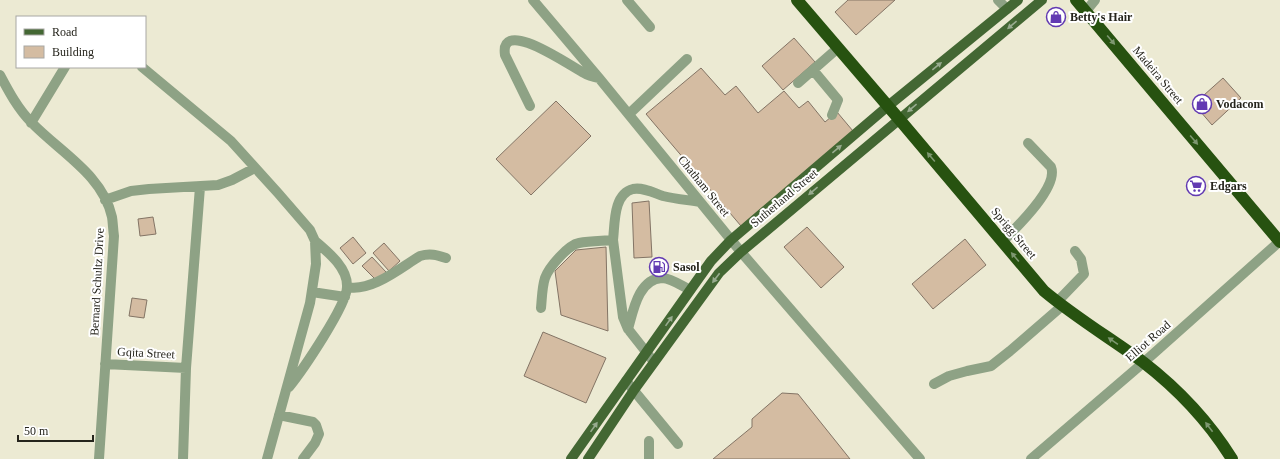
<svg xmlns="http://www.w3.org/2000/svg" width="1280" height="459" viewBox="0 0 1280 459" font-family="Georgia,serif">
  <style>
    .building { fill: #d4bca2; stroke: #837465 }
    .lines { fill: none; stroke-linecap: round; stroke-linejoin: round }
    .minor { stroke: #8ea285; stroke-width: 10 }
    .major { stroke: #436733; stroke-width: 10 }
    .highway { stroke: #275210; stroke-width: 12 }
    .oneway { fill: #98ab8f }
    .oneway2 { fill: #7d9770 }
    .labels { text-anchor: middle; stroke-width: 4; stroke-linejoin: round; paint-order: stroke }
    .poi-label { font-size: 12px; font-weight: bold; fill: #25241c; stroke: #fff; text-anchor: start }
    .street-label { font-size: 12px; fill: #25241c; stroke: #fff }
  </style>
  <rect width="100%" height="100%" fill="#ecead3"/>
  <path class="building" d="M 848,0 L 895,0 L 856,35 L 835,12 Z
    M 794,38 L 815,62 L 783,90 L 762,66 Z
    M 701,68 L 725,95 L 736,86 L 758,113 L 784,91 L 799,108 L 808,101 L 825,122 L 837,112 L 853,131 L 741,226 L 646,114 Z
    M 1223,78 L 1241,98 L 1212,125 L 1194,104 Z
    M 556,101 L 591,136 L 531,195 L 496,159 Z
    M 649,201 L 652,257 L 634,258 L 632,203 Z
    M 153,217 L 156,234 L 140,236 L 138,219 Z
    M 807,227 L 844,267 L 821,288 L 784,247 Z
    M 353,237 L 366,253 L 353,264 L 340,248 Z
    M 965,239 L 986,265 L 933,309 L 912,284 Z
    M 384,243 L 400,261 L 389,271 L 373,253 Z
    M 606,247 L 608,331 L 561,315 L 555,271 L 576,250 Z
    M 372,257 L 386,272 L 377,281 L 362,266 Z
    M 132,298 L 147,300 L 144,318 L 129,316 Z
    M 543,332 L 606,358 L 586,403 L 524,376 Z
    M 782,393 L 798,394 L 850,459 L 713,459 L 752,427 L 752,419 Z"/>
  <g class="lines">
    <path class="minor" d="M 533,0 L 599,78 L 741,252 L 920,459
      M 627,0 L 650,27
      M 998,0 L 1007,9
      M 1086,11 L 1095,0
      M 142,67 L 231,141 L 278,193 L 310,230 L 315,241 L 316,264 L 310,303 L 267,459
      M 813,70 L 838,100 L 832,115
      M 0,75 C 9,92 18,109 32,123 C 60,152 103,175 112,217 C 113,223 113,230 114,236 L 99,459
      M 798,83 L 838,48
      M 530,106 L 505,55 C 499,15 573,68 584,73 C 589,76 594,77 599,78
      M 629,114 L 687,59
      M 31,123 L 65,67
      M 105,200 L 131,191 L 149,189 L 218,185 L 232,180 L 255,168
      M 613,240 C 615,224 613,194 633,189 C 643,187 654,193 663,196 C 675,199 688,200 700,202
      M 1002,242 C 1016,228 1059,187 1051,167 L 1028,143
      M 347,287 C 372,292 400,268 420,256 C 430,253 437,255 446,258
      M 312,292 L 345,297
      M 1057,302 L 1084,274 L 1081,259 L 1075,251
      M 541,308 C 542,298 542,287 545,278 C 549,267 568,245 579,243 C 590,241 602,241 613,240 L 623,317 L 628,329 L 654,362
      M 628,329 C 633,312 638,279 662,278 C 671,278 682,286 690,290
      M 105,364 L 186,368
      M 626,381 L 678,444
      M 934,384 L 949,376 L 967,371 L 991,366 L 1010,351 L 1062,306
      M 289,387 C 302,371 347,305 347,287 C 348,268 328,252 315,241
      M 279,415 L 313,422 L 316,425 L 319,434 L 315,443 L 303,459
      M 183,459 L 186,368 L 200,187
      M 649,459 L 649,441
      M 1031,459 L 1143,363 L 1280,241"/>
    <path class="major" d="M 571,459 L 696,282 L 711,261 L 731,240 L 888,106 L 1018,0
      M 588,459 L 634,390 L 719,273 L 741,252 L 1042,0"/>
    <path class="highway" d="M 797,0 L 899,119 L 1044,291 C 1075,317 1110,338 1143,362 C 1178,389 1209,422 1232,459
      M 1076,0 L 1280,242"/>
  </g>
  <defs><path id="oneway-solid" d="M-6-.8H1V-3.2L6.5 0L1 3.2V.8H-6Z"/></defs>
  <g class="oneway">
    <use href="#oneway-solid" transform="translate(1012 25) rotate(140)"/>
    <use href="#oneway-solid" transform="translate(937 66) rotate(-39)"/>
    <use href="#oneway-solid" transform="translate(912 108) rotate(140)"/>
    <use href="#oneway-solid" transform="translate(837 149) rotate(-40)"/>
    <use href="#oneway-solid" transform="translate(813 191) rotate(140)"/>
    <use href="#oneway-solid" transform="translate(716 278) rotate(127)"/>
    <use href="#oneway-solid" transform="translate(669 321) rotate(-55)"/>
    <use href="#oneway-solid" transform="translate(594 427) rotate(-55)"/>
  </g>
  <g class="oneway2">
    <use href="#oneway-solid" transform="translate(1111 40) rotate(50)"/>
    <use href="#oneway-solid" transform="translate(1194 140) rotate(50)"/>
    <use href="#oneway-solid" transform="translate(931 157) rotate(-130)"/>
    <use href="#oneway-solid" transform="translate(1015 257) rotate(-130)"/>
    <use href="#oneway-solid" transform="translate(1113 341) rotate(-145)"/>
    <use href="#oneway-solid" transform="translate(1209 427) rotate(-127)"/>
  </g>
  <defs>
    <symbol id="shop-ring" viewBox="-11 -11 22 22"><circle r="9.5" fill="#fff" stroke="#623ab2" stroke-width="1.5"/><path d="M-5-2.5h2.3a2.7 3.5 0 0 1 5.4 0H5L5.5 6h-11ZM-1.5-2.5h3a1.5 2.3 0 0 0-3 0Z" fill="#623ab2"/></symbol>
    <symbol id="supermarket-ring" viewBox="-11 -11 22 22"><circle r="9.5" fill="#fff" stroke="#623ab2" stroke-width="1.5"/><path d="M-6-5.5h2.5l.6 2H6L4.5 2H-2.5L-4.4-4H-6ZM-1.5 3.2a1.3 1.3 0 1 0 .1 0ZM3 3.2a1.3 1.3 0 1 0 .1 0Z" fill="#623ab2"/></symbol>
    <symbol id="fuel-ring" viewBox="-11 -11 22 22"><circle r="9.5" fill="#fff" stroke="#623ab2" stroke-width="1.5"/><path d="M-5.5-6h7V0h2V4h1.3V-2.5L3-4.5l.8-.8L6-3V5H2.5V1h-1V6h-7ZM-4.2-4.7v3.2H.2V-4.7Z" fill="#623ab2"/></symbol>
  </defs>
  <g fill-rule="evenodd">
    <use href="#shop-ring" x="1045" y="6" width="22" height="22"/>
    <use href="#shop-ring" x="1191" y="93" width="22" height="22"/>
    <use href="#supermarket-ring" x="1185" y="175" width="22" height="22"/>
    <use href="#fuel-ring" x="648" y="256" width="22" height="22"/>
  </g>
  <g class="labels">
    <g class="poi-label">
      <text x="1070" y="21">Betty's Hair</text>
      <text x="1216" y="108">Vodacom</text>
      <text x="1210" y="190">Edgars</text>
      <text x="673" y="271">Sasol</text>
    </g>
    <g class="street-label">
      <text transform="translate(1158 75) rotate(50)" y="4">Madeira Street</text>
      <text transform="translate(704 186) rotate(51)" y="4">Chatham Street</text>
      <text transform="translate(784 198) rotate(-40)" y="4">Sutherland Street</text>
      <text transform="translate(1014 233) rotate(50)" y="4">Sprigg Street</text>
      <text transform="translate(97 282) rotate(-87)" y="4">Bernard Schultz Drive</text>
      <text transform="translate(1148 341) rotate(-41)" y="4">Elliot Road</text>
      <text transform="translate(146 353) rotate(3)" y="4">Gqita Street</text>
    </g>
  </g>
  <rect x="16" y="16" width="130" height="52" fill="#ffffff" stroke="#a8a7a4"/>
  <rect x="24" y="29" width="20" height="6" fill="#436733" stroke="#a8a7a4"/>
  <text x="52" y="36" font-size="12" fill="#25241c">Road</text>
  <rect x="24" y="46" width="20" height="12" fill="#d4bca2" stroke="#a8a7a4"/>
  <text x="52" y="56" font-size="12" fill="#25241c">Building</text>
  <path d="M18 435v6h75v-6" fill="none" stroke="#25241c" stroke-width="2"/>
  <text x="24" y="435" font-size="12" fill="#25241c" stroke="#ffffff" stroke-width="3" paint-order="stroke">50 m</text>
</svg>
